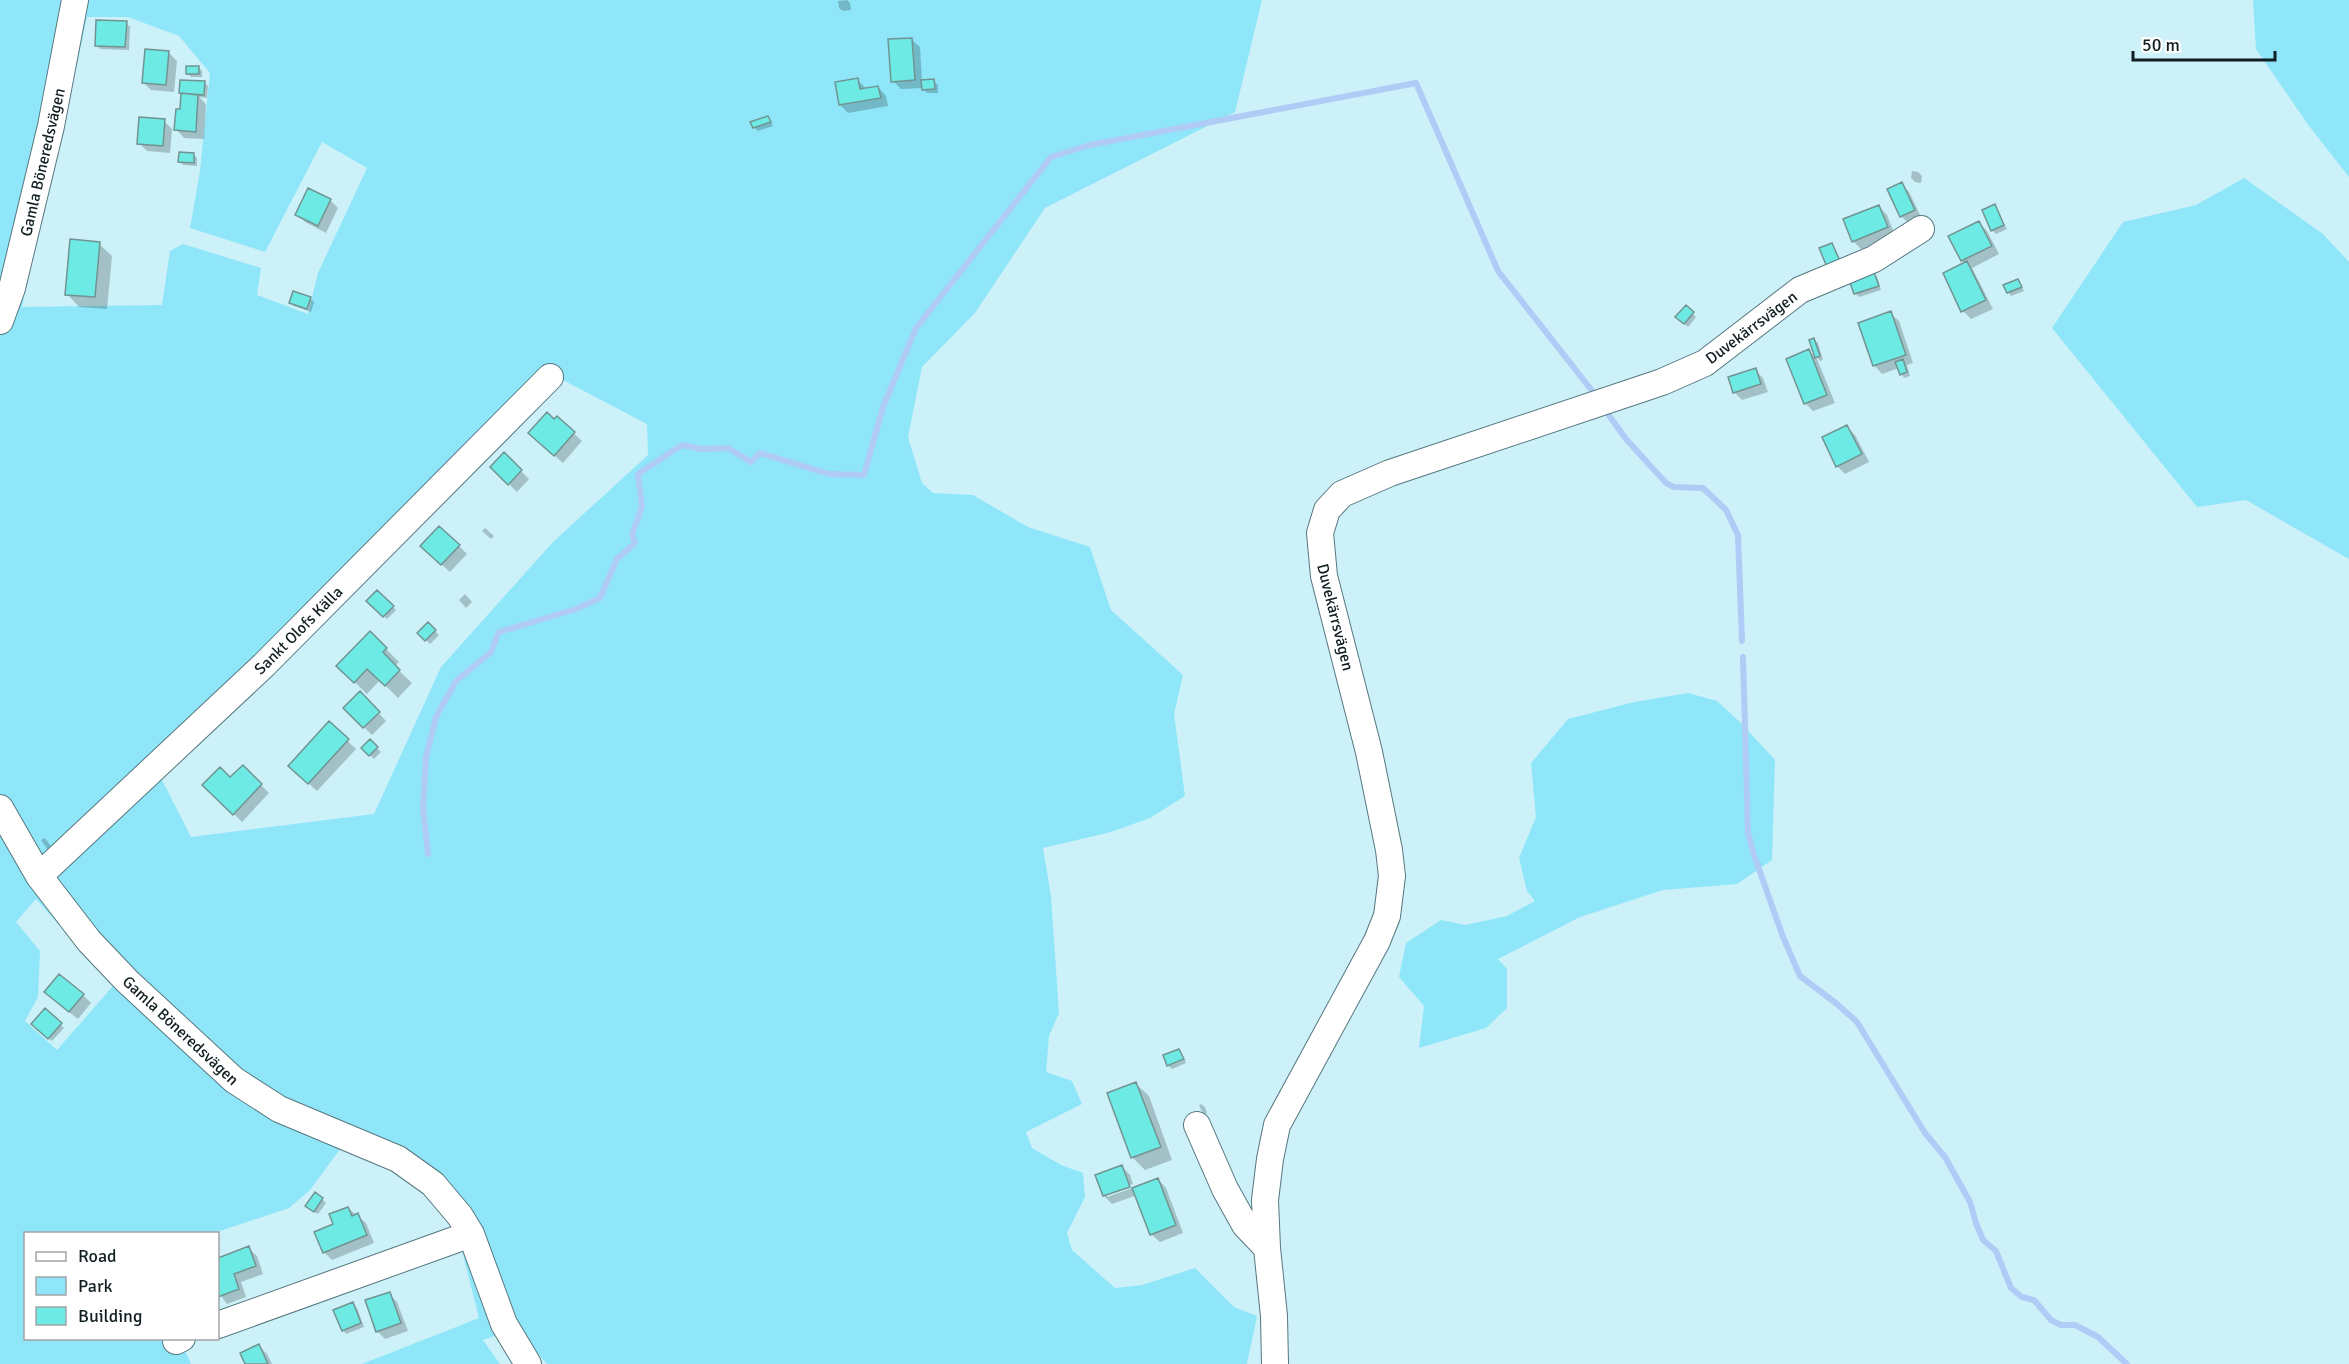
<svg xmlns="http://www.w3.org/2000/svg" width="2349" height="1364" viewBox="0 0 2349 1364" font-family="Signika,sans-serif">
  <style>
    .green { fill: #90e6f9; fill-rule: evenodd }
    .shadow { fill: #0003 }
    .lines { fill: none; stroke-linecap: round; stroke-linejoin: round }
    .stream { stroke: #afcbf6; stroke-width: 6 }
    .building { fill: #6ceae3; stroke: #719492; stroke-width: 1.5 }
    .minor-casing { stroke: #56777f; stroke-width: 28 }
    .minor { stroke: #fff; stroke-width: 26 }
    .labels { text-anchor: middle; stroke-width: 6; stroke-linejoin: round; paint-order: stroke }
    .street-label { font-size: 16px; fill: #111f22; stroke: #fff }
  </style>
  <rect width="100%" height="100%" fill="#ccf1f9"/>
  <path class="green" d="M 0,0 L 1262,0 L 1235,112 L 1045,208 L 975,313 L 922,367 L 908,437 L 922,483 L 933,493 L 973,495 L 1028,527 L 1090,547 L 1111,610 L 1183,675 L 1174,714 L 1185,796 L 1150,818 L 1111,832 L 1043,848 L 1051,896 L 1059,1013 L 1049,1036 L 1046,1072 L 1072,1081 L 1082,1104 L 1026,1132 L 1032,1148 L 1061,1165 L 1083,1173 L 1085,1197 L 1067,1233 L 1072,1250 L 1115,1288 L 1142,1285 L 1195,1268 L 1234,1307 L 1257,1316 L 1247,1364 L 547,1364 L 516,1328 L 483,1340 L 500,1364 L 362,1364 L 479,1318 L 462,1251 L 448,1221 L 417,1188 L 388,1168 L 341,1148 L 310,1190 L 289,1208 L 214,1233 L 26,1234 L 26,1338 L 180,1339 L 191,1364 L 0,1364 ZM 87,17 L 128,17 L 179,36 L 210,73 L 200,171 L 190,228 L 265,252 L 322,142 L 367,168 L 318,273 L 308,314 L 257,295 L 261,268 L 183,244 L 170,251 L 162,305 L 22,307 L 56,143 L 75,74 ZM 559,378 L 647,424 L 648,455 L 553,542 L 441,667 L 374,814 L 191,837 L 161,778 ZM 36,899 L 113,986 L 57,1050 L 25,1021 L 38,997 L 40,951 L 16,922 Z
    M 2253,0 L 2349,0 L 2349,177 L 2309,126 L 2256,49 Z
    M 2244,178 L 2323,234 L 2349,262 L 2349,559 L 2246,500 L 2197,507 L 2052,328 L 2123,222 L 2196,205 Z
    M 1688,693 L 1717,701 L 1740,722 L 1775,760 L 1772,860 L 1737,884 L 1663,890 L 1580,917 L 1498,959 L 1507,969 L 1507,1008 L 1486,1028 L 1419,1048 L 1424,1006 L 1399,977 L 1406,943 L 1441,920 L 1465,925 L 1507,916 L 1535,901 L 1527,891 L 1519,858 L 1536,817 L 1531,763 L 1568,719 L 1634,702 Z"/>
  <path class="shadow" d="M 847,0 L 850,3 L 851,10 L 843,11 L 839,8 L 838,1 Z
    M 126,23 L 130,27 L 129,50 L 100,49 L 96,45 Z
    M 911,39 L 920,47 L 922,81 L 934,81 L 938,85 L 938,93 L 927,93 L 923,88 L 901,89 L 893,81 Z
    M 169,53 L 177,61 L 174,92 L 151,90 L 143,82 Z
    M 199,68 L 202,71 L 202,77 L 191,77 L 187,73 Z
    M 857,80 L 866,88 L 878,87 L 886,96 L 888,106 L 848,113 L 840,105 Z
    M 205,83 L 208,86 L 207,98 L 199,97 L 206,104 L 204,139 L 184,138 L 176,129 L 182,111 L 183,95 L 180,93 Z
    M 768,117 L 773,126 L 758,131 L 754,127 Z
    M 164,121 L 172,129 L 170,153 L 147,151 L 139,143 Z
    M 194,155 L 197,158 L 197,166 L 183,165 L 179,161 Z
    M 1912,171 L 1918,172 L 1922,176 L 1921,183 L 1915,182 L 1911,178 Z
    M 1901,183 L 1909,192 L 1922,219 L 1910,225 L 1902,217 L 1889,189 Z
    M 330,200 L 338,208 L 326,233 L 305,222 L 297,214 Z
    M 1995,206 L 2007,229 L 1996,234 L 1992,230 Z
    M 1879,207 L 1887,215 L 1895,235 L 1861,249 L 1853,241 Z
    M 1979,223 L 1987,231 L 1999,254 L 1972,268 L 1993,309 L 1971,319 L 1963,311 L 1945,274 L 1965,264 L 1962,261 Z
    M 99,244 L 112,256 L 107,309 L 79,307 L 67,294 Z
    M 1873,273 L 1877,277 L 1881,290 L 1859,297 L 1856,294 L 1851,281 Z
    M 2018,281 L 2024,291 L 2011,296 L 2008,292 Z
    M 310,298 L 314,302 L 311,312 L 294,306 L 291,303 Z
    M 1686,307 L 1696,317 L 1688,327 L 1677,317 Z
    M 1890,313 L 1899,321 L 1913,363 L 1907,365 L 1910,376 L 1904,378 L 1899,368 L 1882,374 L 1874,365 Z
    M 1814,340 L 1818,343 L 1823,360 L 1820,361 L 1817,357 Z
    M 1808,351 L 1817,359 L 1835,403 L 1813,411 L 1805,403 Z
    M 1755,370 L 1763,378 L 1768,392 L 1742,400 L 1734,392 Z
    M 557,418 L 582,441 L 563,463 L 538,441 Z
    M 1847,427 L 1855,435 L 1869,462 L 1845,474 L 1837,466 Z
    M 504,454 L 529,479 L 517,492 L 492,467 Z
    M 485,528 L 494,536 L 491,539 L 482,531 Z
    M 459,546 L 467,554 L 450,572 L 430,554 Z
    M 377,592 L 396,610 L 387,619 L 369,601 Z
    M 465,594 L 472,602 L 466,608 L 459,600 Z
    M 428,624 L 439,635 L 430,644 L 419,633 Z
    M 370,633 L 399,662 L 394,666 L 412,683 L 398,698 L 380,680 L 367,694 L 338,666 Z
    M 360,693 L 386,721 L 372,735 L 345,708 Z
    M 329,723 L 356,749 L 317,791 L 290,766 Z
    M 370,742 L 381,752 L 374,759 L 363,748 Z
    M 243,767 L 269,793 L 242,822 L 205,785 L 230,780 Z
    M 45,838 L 52,848 L 48,850 L 41,840 Z
    M 83,995 L 91,1003 L 78,1019 L 54,1000 Z
    M 45,1010 L 64,1028 L 52,1041 L 33,1024 Z
    M 1185,1060 L 1186,1063 L 1172,1069 L 1169,1066 Z
    M 1136,1084 L 1149,1096 L 1172,1160 L 1145,1170 L 1133,1158 L 1109,1094 Z
    M 1201,1104 L 1205,1107 L 1207,1113 L 1205,1114 L 1201,1110 L 1199,1105 Z
    M 1122,1167 L 1130,1175 L 1133,1184 L 1107,1193 L 1107,1197 L 1158,1179 L 1166,1188 L 1183,1233 L 1160,1242 L 1151,1234 L 1137,1195 L 1112,1204 L 1104,1196 Z
    M 322,1199 L 326,1203 L 318,1214 L 310,1209 Z
    M 348,1208 L 366,1223 L 374,1243 L 332,1260 L 324,1252 L 335,1225 Z
    M 248,1248 L 257,1256 L 263,1274 L 241,1282 L 246,1297 L 227,1304 L 218,1292 L 218,1259 Z
    M 389,1294 L 397,1302 L 408,1331 L 385,1339 L 377,1331 Z
    M 353,1304 L 357,1308 L 364,1327 L 346,1334 L 343,1330 Z
    M 259,1346 L 267,1354 L 272,1364 L 247,1364 Z"/>
  <g class="lines">
    <path class="stream" d="M 1608,414 L 1626,439 L 1666,483 L 1674,487 L 1703,488 L 1726,510 L 1738,535 L 1742,641
      M 1743,657 L 1748,833 L 1754,855 L 1783,937 L 1800,976 L 1837,1004 L 1857,1022 L 1925,1133 L 1945,1157 L 1970,1202 L 1976,1223 L 1983,1240 L 1996,1251 L 2011,1288 L 2022,1297 L 2034,1300 L 2051,1320 L 2061,1325 L 2075,1325 L 2098,1337 L 2127,1364
      M 428,854 L 423,808 L 426,757 L 436,717 L 456,681 L 491,652 L 499,632 L 576,609 L 600,598 L 617,559 L 635,543 L 632,534 L 642,507 L 638,474 L 682,445 L 701,449 L 728,448 L 751,462 L 760,453 L 829,474 L 864,475 L 883,407 L 916,328 L 1051,157 L 1090,145 L 1416,83 L 1498,271 L 1593,392"/>
  </g>
  <path class="building" d="M 96,20 L 127,21 L 125,47 L 95,46 Z
    M 912,38 L 915,80 L 891,82 L 888,39 Z
    M 145,49 L 169,51 L 166,85 L 142,83 Z
    M 186,66 L 199,66 L 199,74 L 186,74 Z
    M 858,78 L 860,89 L 878,86 L 881,98 L 839,105 L 835,82 Z
    M 934,79 L 935,89 L 922,90 L 921,80 Z
    M 180,80 L 205,81 L 204,95 L 179,93 Z
    M 181,93 L 198,95 L 196,132 L 174,130 L 176,109 L 180,109 Z
    M 768,116 L 771,122 L 753,128 L 750,122 Z
    M 139,117 L 165,119 L 163,146 L 137,144 Z
    M 179,152 L 194,153 L 194,163 L 178,162 Z
    M 1902,182 L 1915,210 L 1900,217 L 1887,189 Z
    M 308,188 L 331,199 L 318,226 L 295,215 Z
    M 1995,204 L 2004,225 L 1991,231 L 1982,210 Z
    M 1879,205 L 1888,227 L 1852,242 L 1843,219 Z
    M 1979,221 L 1992,246 L 1961,261 L 1948,236 Z
    M 70,239 L 100,242 L 95,297 L 65,295 Z
    M 1832,243 L 1840,261 L 1827,267 L 1819,248 Z
    M 1967,261 L 1986,300 L 1961,312 L 1943,273 Z
    M 1874,272 L 1879,286 L 1854,294 L 1849,280 Z
    M 2018,279 L 2022,287 L 2007,293 L 2003,285 Z
    M 293,291 L 311,297 L 307,309 L 289,303 Z
    M 1686,305 L 1694,312 L 1684,324 L 1675,317 Z
    M 1891,311 L 1906,355 L 1873,366 L 1858,323 Z
    M 1814,338 L 1820,356 L 1815,358 L 1809,340 Z
    M 1809,349 L 1827,395 L 1804,404 L 1786,359 Z
    M 1903,359 L 1907,372 L 1900,375 L 1895,362 Z
    M 1756,368 L 1761,384 L 1733,393 L 1728,377 Z
    M 547,412 L 554,419 L 557,416 L 575,432 L 554,456 L 528,433 Z
    M 1847,425 L 1862,454 L 1836,467 L 1822,437 Z
    M 504,452 L 522,470 L 508,485 L 490,467 Z
    M 439,526 L 460,545 L 441,565 L 420,546 Z
    M 377,590 L 394,606 L 383,617 L 366,601 Z
    M 428,622 L 436,630 L 425,641 L 417,633 Z
    M 370,631 L 387,648 L 383,652 L 400,670 L 385,686 L 367,669 L 354,683 L 336,666 Z
    M 360,691 L 380,712 L 363,728 L 343,708 Z
    M 329,721 L 349,739 L 308,784 L 288,766 Z
    M 370,739 L 378,747 L 369,756 L 361,748 Z
    M 243,765 L 262,784 L 233,815 L 202,785 L 220,767 L 230,777 Z
    M 59,974 L 84,994 L 69,1012 L 44,992 Z
    M 45,1008 L 62,1023 L 48,1039 L 31,1024 Z
    M 1179,1049 L 1184,1059 L 1167,1066 L 1163,1055 Z
    M 1136,1082 L 1161,1147 L 1131,1158 L 1107,1093 Z
    M 1122,1165 L 1130,1187 L 1103,1196 L 1095,1175 Z
    M 1158,1178 L 1176,1225 L 1150,1235 L 1132,1188 Z
    M 315,1192 L 323,1198 L 314,1212 L 305,1206 Z
    M 348,1207 L 352,1216 L 358,1213 L 367,1235 L 323,1253 L 314,1232 L 333,1224 L 329,1214 Z
    M 249,1246 L 256,1266 L 234,1274 L 239,1289 L 218,1297 L 218,1258 Z
    M 390,1292 L 401,1323 L 376,1332 L 365,1300 Z
    M 353,1302 L 361,1323 L 342,1331 L 333,1310 Z
    M 259,1344 L 268,1364 L 245,1364 L 240,1353 Z"/>
  <g class="lines">
    <defs>
      <path id="minor" d="M 0,321 L 12,288 L 51,126 L 75,0
        M 0,808 L 39,876 L 89,941 L 127,981 L 234,1080 L 279,1109 L 398,1159 L 433,1184 L 460,1216 L 471,1234 L 504,1324 L 528,1364
        M 39,876 L 264,665 L 550,377
        M 1197,1125 L 1225,1189 L 1245,1225 L 1267,1248
        M 218,1325 L 471,1234
        M 176,1341 L 182,1338
        M 1275,1364 L 1274,1316 L 1267,1248 L 1265,1200 L 1270,1159 L 1277,1125 L 1377,941 L 1387,916 L 1392,876 L 1389,850 L 1369,752 L 1324,576 L 1320,533 L 1327,510 L 1342,494 L 1390,473 L 1662,382 L 1705,363 L 1800,290 L 1874,259 L 1921,229"/>
    </defs>
    <use href="#minor" class="minor-casing"/>
    <use href="#minor" class="minor"/>
  </g>
  <g class="labels">
    <g class="street-label">
      <text transform="translate(42 162) rotate(-77)" y="6">Gamla Böneredsvägen</text>
      <text transform="translate(1751 327) rotate(-37)" y="6">Duvekärrsvägen</text>
      <text transform="translate(1336 617) rotate(76)" y="6">Duvekärrsvägen</text>
      <text transform="translate(298 630) rotate(-45)" y="6">Sankt Olofs Källa</text>
      <text transform="translate(181 1030) rotate(43)" y="6">Gamla Böneredsvägen</text>
    </g>
  </g>
  <rect x="24" y="1232" width="195" height="108" fill="#ffffff" stroke="#a0a5a7" stroke-width="1.5"/>
  <rect x="36" y="1252" width="30" height="9" fill="#ffffff" stroke="#a0a5a7" stroke-width="1.5"/>
  <text x="78" y="1262" font-size="18" fill="#111f22">Road</text>
  <rect x="36" y="1277" width="30" height="18" fill="#90e6f9" stroke="#a0a5a7" stroke-width="1.5"/>
  <text x="78" y="1292" font-size="18" fill="#111f22">Park</text>
  <rect x="36" y="1307" width="30" height="18" fill="#6ceae3" stroke="#a0a5a7" stroke-width="1.5"/>
  <text x="78" y="1322" font-size="18" fill="#111f22">Building</text>
  <path d="M2133 51v9h142v-9" fill="none" stroke="#111f22" stroke-width="3"/>
  <text x="2142" y="51" font-size="18" fill="#111f22" stroke="#ffffff" stroke-width="4.5" paint-order="stroke">50 m</text>
</svg>
